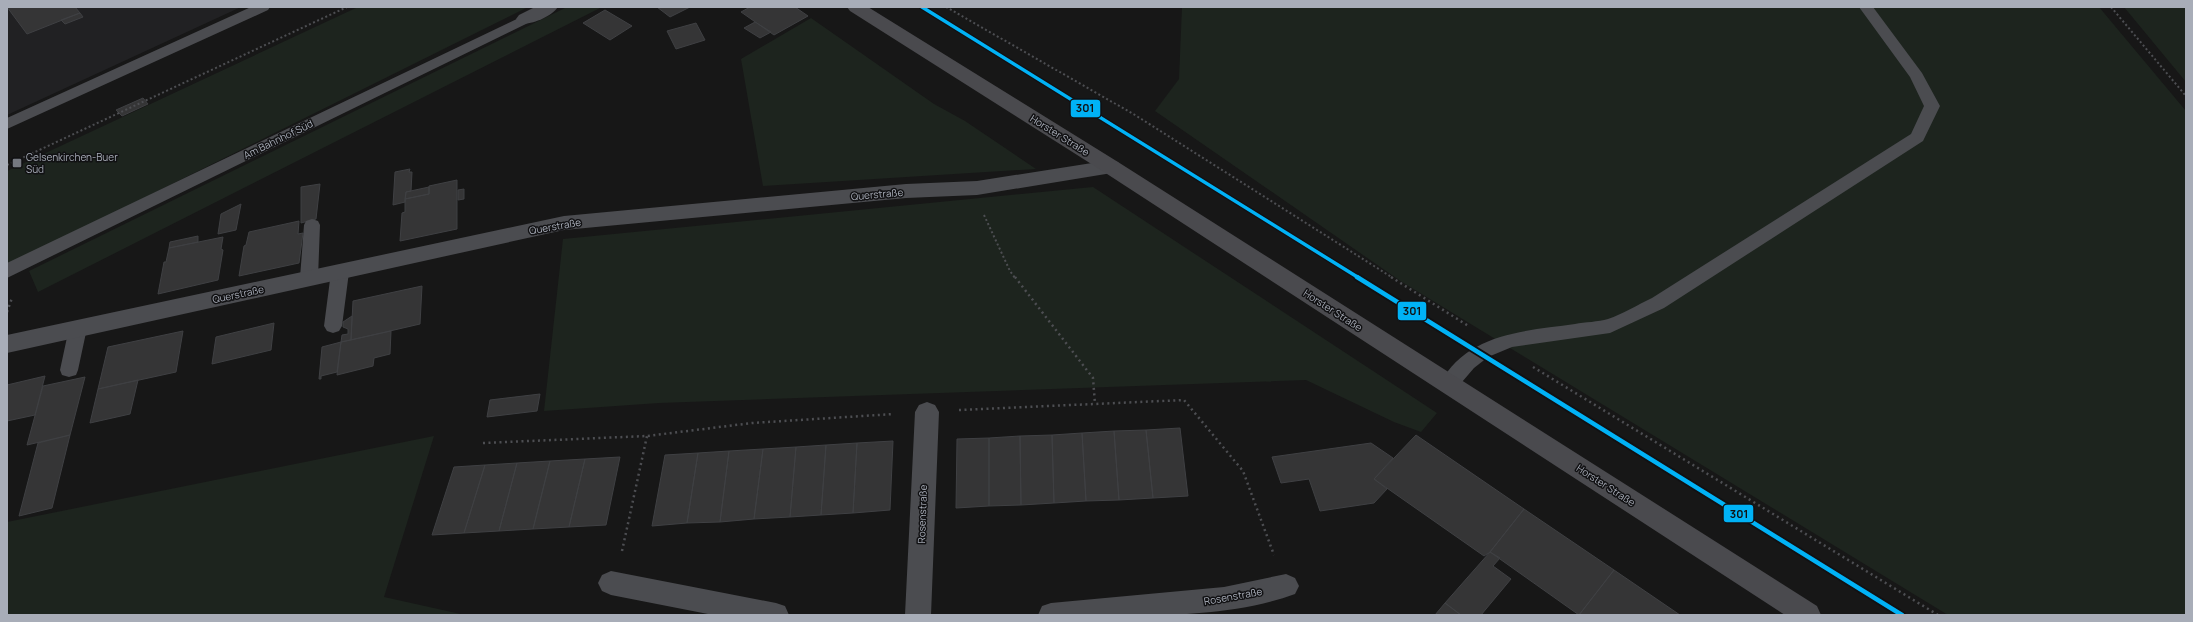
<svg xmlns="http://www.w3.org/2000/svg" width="2193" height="622" viewBox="0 0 2193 622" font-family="Manrope,sans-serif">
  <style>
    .built { fill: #212123 }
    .green { fill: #1d241e }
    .building { fill: #353536; stroke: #3f4043 }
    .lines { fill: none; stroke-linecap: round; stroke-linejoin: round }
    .path-far1 { stroke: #4d4e52; stroke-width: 2; stroke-dasharray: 2 2.5; stroke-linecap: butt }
    .path { stroke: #4d4e52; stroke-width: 2.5; stroke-dasharray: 2 3.5; stroke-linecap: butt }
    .service { fill: #4b4c50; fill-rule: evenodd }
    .minor { fill: #4b4c50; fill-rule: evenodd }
    .secondary { fill: #4a4a4e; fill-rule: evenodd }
    .tram-1-far1-casing { stroke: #111113; stroke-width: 6 }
    .tram-1-casing { stroke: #111113; stroke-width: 8 }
    .tram-1-far1 { stroke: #00b2f6; stroke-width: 3.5 }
    .tram-1 { stroke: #00b2f6; stroke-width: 4.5 }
    .poi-dot { fill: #757880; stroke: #111113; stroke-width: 1.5 }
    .labels { text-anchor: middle; stroke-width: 3; stroke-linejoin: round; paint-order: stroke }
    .street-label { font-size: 10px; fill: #a8adb8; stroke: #111113 }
    .poi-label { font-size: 10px; fill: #a8adb8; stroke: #111113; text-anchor: start }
    .line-badge { stroke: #111113; stroke-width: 1.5 }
    .pale-badge-label { font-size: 11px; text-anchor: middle; font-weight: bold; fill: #111 }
  </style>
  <rect width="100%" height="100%" fill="#171717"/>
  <path class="built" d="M 7,7 L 241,7 L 7,115 Z"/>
  <path class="green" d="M 358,7 L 528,7 L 7,266 L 7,171 Z
    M 567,7 L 602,7 L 38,292 L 29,271 Z
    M 1182,7 L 2099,7 L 2186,111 L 2186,615 L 1948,615 L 1402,282 L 1155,111 L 1179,79 Z
    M 2124,7 L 2186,7 L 2186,82 Z
    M 811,18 L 934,104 L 965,121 L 1036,169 L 763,186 L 741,59 Z
    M 1093,187 L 1437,413 L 1421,432 L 1394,422 L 1306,380 L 659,403 L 544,411 L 563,239 Z
    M 434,436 L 384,597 L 465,615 L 7,615 L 7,522 Z"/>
  <path class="building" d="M 7,7 L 75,7 L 80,13 L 27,34 Z
    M 657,7 L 690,7 L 670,17 Z
    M 750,7 L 795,7 L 808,16 L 774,35 L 741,12 Z
    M 605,10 L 632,26 L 610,40 L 583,23 Z
    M 80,13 L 83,17 L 65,24 L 61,20 Z
    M 755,22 L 771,32 L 760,38 L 744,28 Z
    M 696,23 L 705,40 L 676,49 L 667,31 Z
    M 143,98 L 148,104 L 122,116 L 116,110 Z
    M 410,169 L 409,172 L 412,172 L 411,191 L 406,192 L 405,202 L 393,205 L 395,172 Z
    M 457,180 L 457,229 L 400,241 L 402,213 L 405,212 L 405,199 L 429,194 L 429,186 Z
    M 320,184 L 316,219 L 301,223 L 301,187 Z
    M 429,187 L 429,194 L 405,199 L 406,192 Z
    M 464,189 L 464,199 L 458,200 L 458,190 Z
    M 241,204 L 236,230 L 218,234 L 221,214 Z
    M 299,221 L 298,234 L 303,233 L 299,263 L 239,276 L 244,246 L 246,245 L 249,232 Z
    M 198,236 L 198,242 L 169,248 L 170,242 Z
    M 223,237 L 221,249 L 223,250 L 218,280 L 158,294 L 164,262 L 166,262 L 169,248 Z
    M 422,286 L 420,324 L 351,340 L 353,301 Z
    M 352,316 L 351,340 L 341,342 L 342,335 L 348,334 L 348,329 L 343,327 L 343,322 Z
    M 274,323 L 271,350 L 212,364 L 216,337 Z
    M 183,331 L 176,372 L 98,389 L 108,347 Z
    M 391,331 L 390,354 L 374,358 L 373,366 L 337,375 L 341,342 Z
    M 341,342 L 337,372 L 321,376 L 321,379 L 319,379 L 322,347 Z
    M 45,376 L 35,415 L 7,421 L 7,385 Z
    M 85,377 L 70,435 L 27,445 L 43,386 Z
    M 138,380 L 130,414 L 90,423 L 98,389 Z
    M 540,394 L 537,411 L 487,417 L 490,400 Z
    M 1180,428 L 1188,496 L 1153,498 L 1146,430 Z
    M 1146,430 L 1153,498 L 1119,500 L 1114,431 Z
    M 1114,431 L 1119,500 L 1086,501 L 1082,433 Z
    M 1082,433 L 1086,501 L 1054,503 L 1052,435 Z
    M 70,435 L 52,508 L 19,516 L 38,443 Z
    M 1052,435 L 1054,503 L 1021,505 L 1020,436 Z
    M 1416,435 L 1524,509 L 1490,552 L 1484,556 L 1374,479 Z
    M 1020,436 L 1021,505 L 989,506 L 989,438 Z
    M 989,438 L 989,506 L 956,508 L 957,439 Z
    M 893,441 L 890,510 L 853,513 L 857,443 Z
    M 857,443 L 853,513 L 821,515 L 826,445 Z
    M 1371,443 L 1393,458 L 1374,479 L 1387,489 L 1374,503 L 1320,511 L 1309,479 L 1281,483 L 1272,457 Z
    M 826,445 L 821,515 L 790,517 L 796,447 Z
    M 796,447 L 790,517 L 754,519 L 763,449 Z
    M 763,449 L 754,519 L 720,522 L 729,451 Z
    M 729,451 L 720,522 L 687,523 L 698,453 Z
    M 698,453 L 687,523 L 652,526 L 665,455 Z
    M 620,457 L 606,525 L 569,527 L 585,459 Z
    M 585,459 L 569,527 L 533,529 L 550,461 Z
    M 550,461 L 533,529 L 499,531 L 517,463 Z
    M 517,463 L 499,531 L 464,533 L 485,465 Z
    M 485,465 L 464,533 L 432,535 L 454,467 Z
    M 1524,509 L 1614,570 L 1579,615 L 1490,552 Z
    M 1490,552 L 1500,558 L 1493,566 L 1511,579 L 1481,615 L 1461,615 L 1445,603 Z
    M 1614,570 L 1680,615 L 1579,615 Z
    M 1445,603 L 1461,615 L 1435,615 Z"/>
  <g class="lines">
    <path class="path-far1" d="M 946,7 L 1135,115 L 1393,278
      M 2111,7 L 2186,96
      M 7,165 L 347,7
      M 984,215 L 1010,271 L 1015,278"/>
    <path class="path" d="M 1015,277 L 1093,378 L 1095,404
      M 1391,277 L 1470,327
      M 7,312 L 12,298
      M 1533,367 L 1938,615
      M 959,410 L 1184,400 L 1243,471 L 1274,555
      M 483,443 L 647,436 L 752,423 L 894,414
      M 622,551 L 647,436"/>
    <path class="service" d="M 251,7 L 270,7 L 268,10 L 7,129 L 7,118 Z
      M 1859,7 L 1873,7 L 1922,73 L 1940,106 L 1923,141 L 1664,308 L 1610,333 L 1512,347 L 1488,357 L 1474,368 L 1456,389 L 1449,392 L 1442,389 L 1440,384 C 1466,333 1525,331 1575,324 C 1585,322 1598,322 1608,319 C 1623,314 1637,305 1652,298 L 1911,134 L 1924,106 L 1910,77 Z
      M 525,15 L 530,16 L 532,19 L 530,22 L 7,278 L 7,263 Z
      M 312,219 L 318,221 L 320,225 L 318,278 L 315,283 L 309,285 L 303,283 L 300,278 L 304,225 L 306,221 Z
      M 340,265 L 346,267 L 349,272 L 342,326 L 339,331 L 333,333 L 327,331 L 324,326 L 331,272 L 334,267 Z
      M 78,321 L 84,323 L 87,328 L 78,370 L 76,375 L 69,377 L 62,375 L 60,370 L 69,328 L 72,323 Z"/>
    <path class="minor" d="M 535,7 L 558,7 C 551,17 530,26 519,23 L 516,19 L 519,15 Z
      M 1111,160 L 1118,162 L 1121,167 L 1118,172 L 977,195 L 906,198 L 564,230 L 7,353 L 7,335 L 564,216 L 906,184 L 977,181 Z
      M 927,402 L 935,405 L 939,412 L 931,615 L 905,615 L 915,412 L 919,405 Z
      M 611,571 L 776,603 L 785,606 L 789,615 L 713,615 L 611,595 L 602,591 L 598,583 L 602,575 Z
      M 1286,574 L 1295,578 L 1299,586 L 1295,594 C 1219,622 1118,615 1038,615 L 1042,606 L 1051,603 L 1224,587 Z"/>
    <path class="secondary" d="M 847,7 L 868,7 L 1118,162 L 1817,606 L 1821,615 L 1785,615 L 1104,172 L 850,11 Z"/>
    <defs>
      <path id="tram-1-far1" d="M 922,7 L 1359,278"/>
      <path id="tram-1" d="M 1357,277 L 1902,615"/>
    </defs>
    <use href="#tram-1-far1" class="tram-1-far1-casing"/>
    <use href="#tram-1" class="tram-1-casing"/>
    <use href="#tram-1-far1" class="tram-1-far1"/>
    <use href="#tram-1" class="tram-1"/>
  </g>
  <rect class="poi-dot" x="12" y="158" width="10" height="10" rx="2"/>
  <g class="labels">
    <g class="street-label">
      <text transform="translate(1060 135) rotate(32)" y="4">Horster Straße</text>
      <text transform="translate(278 139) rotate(-26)" y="4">Am Bahnhof Süd</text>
      <text transform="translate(877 194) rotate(-5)" y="4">Querstraße</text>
      <text transform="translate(555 226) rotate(-10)" y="4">Querstraße</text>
      <text transform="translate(238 294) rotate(-12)" y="4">Querstraße</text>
      <text transform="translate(1333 310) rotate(33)" y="4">Horster Straße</text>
      <text transform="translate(1606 485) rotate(33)" y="4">Horster Straße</text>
      <text transform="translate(922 514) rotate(-88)" y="4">Rosenstraße</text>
      <text transform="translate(1233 596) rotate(-10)" y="4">Rosenstraße</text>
    </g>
    <g class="poi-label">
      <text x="26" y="161">Gelsenkirchen-Buer<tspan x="26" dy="12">Süd</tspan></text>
    </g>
  </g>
  <g class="line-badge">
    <rect x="1070" y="99" width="31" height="19" rx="4" fill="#00b2f6"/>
    <rect x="1397" y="301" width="30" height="20" rx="4" fill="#00b2f6"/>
    <rect x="1723" y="504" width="31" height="19" rx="4" fill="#00b2f6"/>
  </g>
  <g class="pale-badge-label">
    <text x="1085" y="112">301</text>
    <text x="1412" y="315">301</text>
    <text x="1739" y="518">301</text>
  </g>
  <rect width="2193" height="622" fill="none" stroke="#a8adb8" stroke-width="16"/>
</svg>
